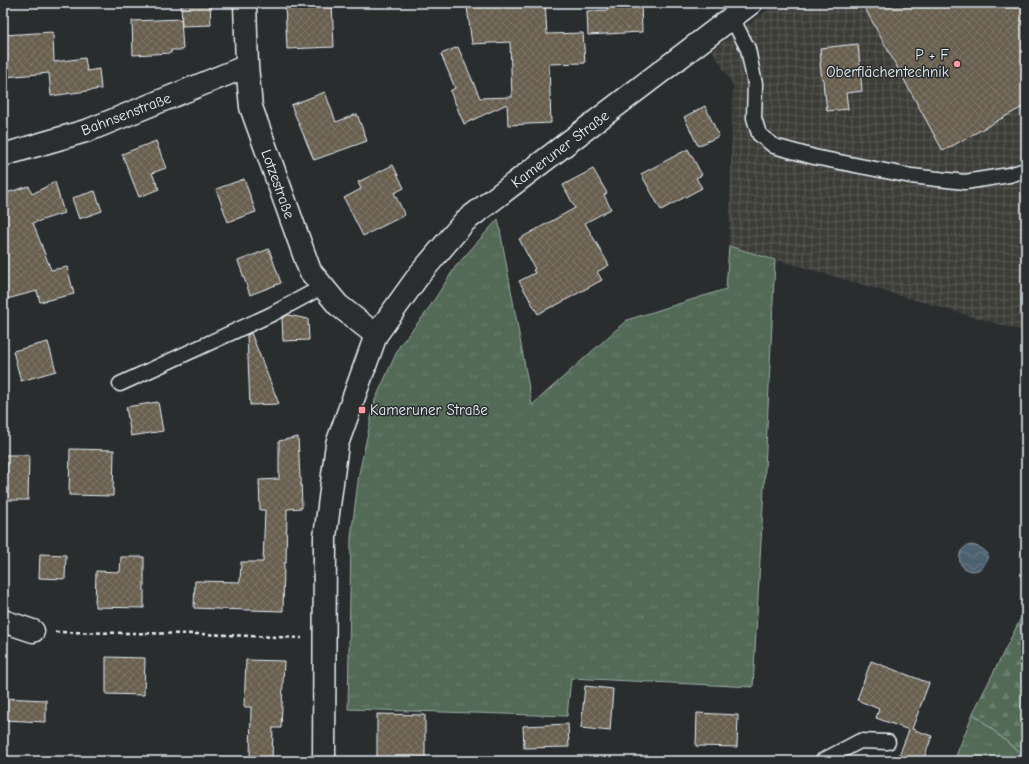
<svg xmlns="http://www.w3.org/2000/svg" width="1029" height="764" viewBox="0 0 1029 764" font-family="'Comic Neue',sans-serif">
  <style>
    .industrial { fill: url(#industrial-grid) }
    .grass { fill: url(#grass-tufts); stroke: #9daea7 }
    .forest { fill: url(#forest-firs); stroke: #9daea7 }
    .water { fill: url(#water-waves); stroke: #8c9ba7 }
    .building { fill: url(#building-cross-hatch); stroke: #e8f1f8 }
    .lines { fill: none; stroke-linecap: round; stroke-linejoin: round }
    .lane-casing { stroke: #e8f1f8; stroke-width: 17 }
    .street-casing { stroke: #e8f1f8; stroke-width: 25 }
    .secondary-casing { stroke: #e8f1f8; stroke-width: 25 }
    .path { stroke: #e8f1f8; stroke-width: 2.5; stroke-dasharray: 4 3; stroke-linecap: butt }
    .lane { stroke: #2a2d2e; stroke-width: 14 }
    .street { stroke: #2a2d2e; stroke-width: 22 }
    .secondary { stroke: #2a2d2e; stroke-width: 22 }
    .poi-dot { fill: #ff9aa2; stroke: #2a2d2e; stroke-width: 1.5 }
    .labels { text-anchor: middle; stroke-width: 3; stroke-linejoin: round; paint-order: stroke }
    .poi-label { font-size: 15px; fill: #e8f1f8; stroke: #2a2d2e; text-anchor: end }
    .street-label { font-size: 15px; fill: #e8f1f8; stroke: #2a2d2e }
  </style>
  <defs>
    <pattern id="industrial-grid" width="8" height="8" patternUnits="userSpaceOnUse"><rect width="8" height="8" fill="#3d3c38"/><path d="M0 4h8M4 0v8" fill="none" stroke="#595956"/></pattern>
    <pattern id="grass-tufts" width="24" height="20" patternUnits="userSpaceOnUse"><rect width="24" height="20" fill="#526a56"/><path d="M3 7l-1-3M5 7V3M7 7l1-3M15 17l-1-3M17 17v-4M19 17l1-3" fill="none" stroke="#6b806f"/></pattern>
    <pattern id="forest-firs" width="22" height="20" patternUnits="userSpaceOnUse"><rect width="22" height="20" fill="#526a56"/><path d="M5 1l3.5 6h-7zM16 11l3.5 6h-7z" fill="#6b806f"/></pattern>
    <pattern id="water-waves" width="16" height="10" patternUnits="userSpaceOnUse"><rect width="16" height="10" fill="#4e6271"/><path d="M0 5q4-4 8 0t8 0" fill="none" stroke="#687986"/></pattern>
    <pattern id="building-cross-hatch" width="8" height="8" patternUnits="userSpaceOnUse"><rect width="8" height="8" fill="#685e4f"/><path d="M0 0l8 8M0 8l8-8" fill="none" stroke="#7e7669"/></pattern>
  </defs>
  <rect width="100%" height="100%" fill="#2a2d2e"/>
  <filter id="ink" filterUnits="userSpaceOnUse"><feTurbulence type="fractalNoise" baseFrequency=".025" numOctaves="2"/><feDisplacementMap in="SourceGraphic" scale="8" xChannelSelector="R" yChannelSelector="G"/><feConvolveMatrix kernelMatrix="1 2 1 2 8 2 1 2 1" color-interpolation-filters="sRGB"/></filter>
  <g filter="url(#ink)">
    <path class="industrial" d="M 777,3 L 1026,3 L 1026,332 L 729,246 L 733,85 L 712,50 Z"/>
    <path class="grass" d="M 498,219 L 532,405 L 627,320 L 726,289 L 729,246 L 775,260 L 765,469 L 753,687 L 571,678 L 567,716 L 348,709 L 351,537 L 359,474 L 375,400 L 400,345 L 425,314 L 456,266 Z
      M 973,713 L 1026,758 L 1026,761 L 954,761 Z"/>
    <path class="forest" d="M 1026,608 L 1026,758 L 973,713 Z"/>
    <path class="water" d="M 971,545 C 978,546 984,549 988,554 C 985,580 955,573 960,554 C 962,548 966,546 971,545 Z"/>
    <path class="building" d="M 181,3 L 210,3 L 211,25 L 182,26 Z
      M 285,3 L 332,3 L 334,47 L 287,49 Z
      M 469,3 L 545,3 L 547,34 L 583,33 L 585,63 L 549,64 L 551,123 L 508,125 L 507,104 L 464,124 L 450,91 L 455,88 L 441,54 L 458,47 L 480,98 L 512,97 L 510,42 L 472,44 L 467,7 L 470,7 Z
      M 607,3 L 641,3 L 642,32 L 588,35 L 587,11 L 608,10 Z
      M 862,3 L 1026,3 L 1026,105 L 943,151 Z
      M 181,19 L 183,50 L 171,50 L 171,53 L 133,55 L 132,21 Z
      M 53,32 L 54,62 L 85,58 L 87,71 L 99,69 L 101,89 L 51,96 L 49,73 L 5,77 L 4,64 L 3,64 L 3,35 Z
      M 858,44 L 862,91 L 846,93 L 848,109 L 827,111 L 825,94 L 824,94 L 823,79 L 822,79 L 820,63 L 821,62 L 820,48 Z
      M 325,92 L 336,122 L 357,114 L 367,141 L 314,160 L 291,105 Z
      M 705,106 L 719,136 L 698,146 L 684,117 Z
      M 156,141 L 166,168 L 152,173 L 159,189 L 139,197 L 122,154 Z
      M 688,149 L 702,175 L 696,178 L 702,188 L 661,210 L 641,174 Z
      M 393,165 L 404,188 L 394,193 L 405,215 L 363,236 L 344,198 L 361,189 L 358,182 Z
      M 593,169 L 607,193 L 604,195 L 611,209 L 585,223 L 609,265 L 597,272 L 602,280 L 553,307 L 553,306 L 538,314 L 519,281 L 535,273 L 533,270 L 535,269 L 519,239 L 575,208 L 563,185 Z
      M 244,179 L 256,212 L 228,222 L 216,189 Z
      M 55,182 L 64,213 L 33,223 L 51,270 L 67,267 L 74,294 L 40,302 L 37,291 L 3,300 L 3,194 L 29,186 L 32,194 Z
      M 95,191 L 102,211 L 79,219 L 72,198 Z
      M 269,249 L 281,283 L 250,295 L 238,261 Z
      M 288,315 L 308,319 L 309,340 L 283,341 L 282,318 Z
      M 251,333 L 279,404 L 250,405 L 247,335 Z
      M 48,342 L 56,371 L 21,381 L 13,351 Z
      M 158,402 L 163,431 L 131,436 L 126,407 Z
      M 298,437 L 300,478 L 301,478 L 302,508 L 287,509 L 286,563 L 284,563 L 283,611 L 216,609 L 194,608 L 195,581 L 240,582 L 241,562 L 263,562 L 265,510 L 260,510 L 259,480 L 279,479 L 279,441 Z
      M 70,449 L 114,450 L 113,496 L 69,495 Z
      M 3,455 L 29,455 L 28,500 L 3,500 Z
      M 40,554 L 66,555 L 65,579 L 39,578 Z
      M 121,557 L 144,557 L 144,608 L 95,607 L 96,571 L 120,572 Z
      M 106,657 L 145,658 L 144,695 L 106,694 Z
      M 246,660 L 284,661 L 281,728 L 273,728 L 272,761 L 250,761 L 251,707 L 244,707 Z
      M 871,661 L 929,683 L 912,729 L 932,736 L 923,761 L 897,761 L 909,730 L 876,718 L 879,709 L 857,700 Z
      M 585,686 L 613,689 L 610,731 L 581,728 Z
      M 3,698 L 46,700 L 46,722 L 3,720 Z
      M 697,713 L 738,715 L 737,747 L 696,746 Z
      M 377,714 L 425,715 L 425,759 L 377,759 Z
      M 568,724 L 569,747 L 524,748 L 523,726 Z"/>
    <g class="lines">
      <defs>
        <path id="lane" d="M 732,18 L 748,49 L 755,84 L 754,118 L 759,134 L 774,146 L 814,157 L 911,176 L 965,182 L 1009,175 L 1026,170
          M 120,384 L 272,314 L 322,287
          M 822,761 L 860,741 L 888,742"/>
        <path id="street" d="M 245,3 L 247,66 L 251,107 L 310,271 L 338,305 L 376,335
          M 3,155 L 89,130 L 247,66
          M 3,621 L 33,631"/>
        <path id="secondary" d="M 324,761 L 325,537 L 337,444 L 376,335 L 419,275 L 465,221 L 751,3"/>
      </defs>
      <use href="#lane" class="lane-casing"/>
      <use href="#street" class="street-casing"/>
      <use href="#secondary" class="secondary-casing"/>
      <path class="path" d="M 55,632 L 201,634 L 302,638"/>
      <use href="#lane" class="lane"/>
      <use href="#street" class="street"/>
      <use href="#secondary" class="secondary"/>
    </g>
  </g>
  <g class="poi-dot">
    <circle cx="957" cy="64" r="4"/>
    <rect x="358" y="406" width="8" height="8" rx="2"/>
  </g>
  <g class="labels">
    <g class="poi-label">
      <text x="949" y="60">P + F<tspan x="949" dy="17">Oberflächentechnik</tspan></text>
      <text x="370" y="415" text-anchor="start">Kameruner Straße</text>
    </g>
    <g class="street-label">
      <text transform="translate(126 114) rotate(-21)" y="5">Bahnsenstraße</text>
      <text transform="translate(560 149) rotate(-37)" y="5">Kameruner Straße</text>
      <text transform="translate(278 184) rotate(70)" y="5">Lotzestraße</text>
    </g>
  </g>
  <rect width="1029" height="764" fill="none" stroke="#2a2d2e" stroke-width="16"/>
  <rect x="8" y="8" width="1013" height="748" fill="none" stroke="#e8f1f8" stroke-width="1.5" filter="url(#ink)"/>
</svg>
